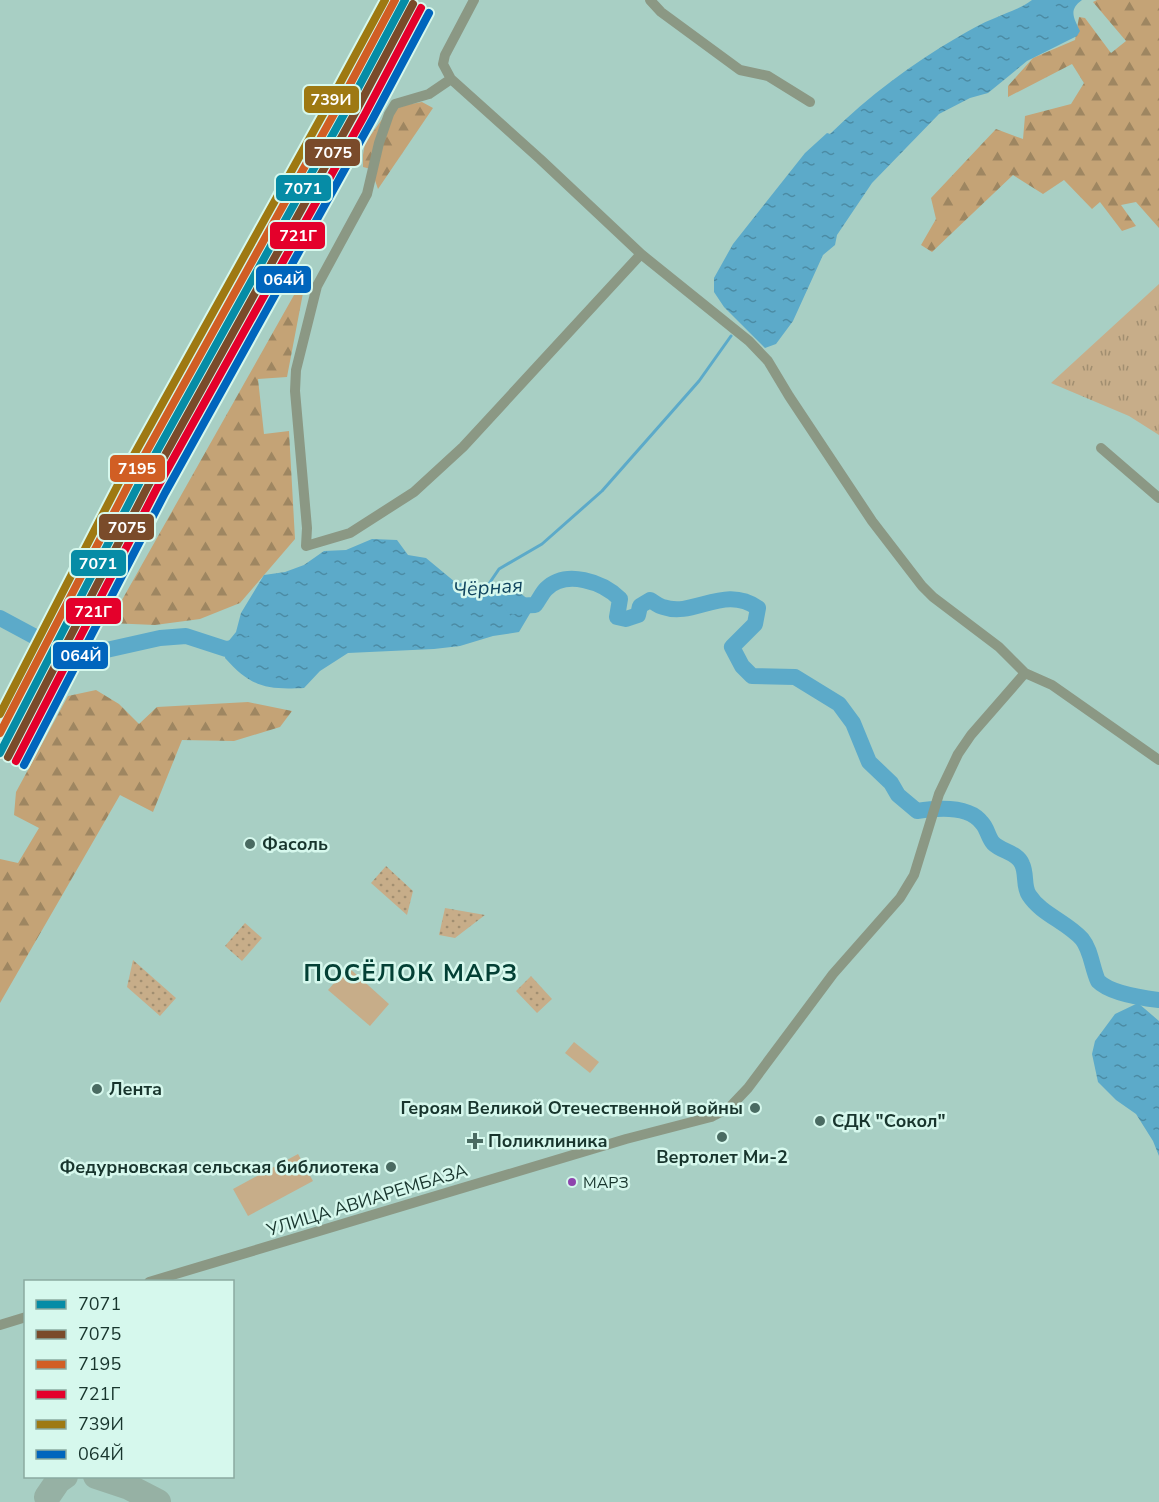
<svg xmlns="http://www.w3.org/2000/svg" width="1159" height="1502" viewBox="0 0 1159 1502" font-family="'Nunito Sans',sans-serif">
  <style>
    .grass { fill: url(#grass-tufts) }
    .forest { fill: url(#forest-firs) }
    .park { fill: url(#park-dots) }
    .garden { fill: #c7ad89 }
    .water { fill: url(#water-ripples) }
    .lines { fill: none; stroke-linecap: round; stroke-linejoin: round }
    .stream { stroke: #5caac9; stroke-width: 3 }
    .river { stroke: #5caac9; stroke-width: 16 }
    .taxiway { stroke: #96b1a4; stroke-width: 26 }
    .minor { stroke: #8b9884; stroke-width: 10 }
    .rail-1-casing { stroke: #d6f8ed; stroke-width: 12 }
    .rail-2-casing { stroke: #d6f8ed; stroke-width: 12 }
    .rail-3-casing { stroke: #d6f8ed; stroke-width: 12 }
    .rail-4-casing { stroke: #d6f8ed; stroke-width: 12 }
    .rail-5-casing { stroke: #d6f8ed; stroke-width: 12 }
    .rail-6-casing { stroke: #d6f8ed; stroke-width: 12 }
    .rail-1 { stroke: #068ca6; stroke-width: 8 }
    .rail-2 { stroke: #7a4b2a; stroke-width: 8 }
    .rail-3 { stroke: #d15e24; stroke-width: 8 }
    .rail-4 { stroke: #e4002b; stroke-width: 8 }
    .rail-5 { stroke: #9e7912; stroke-width: 8 }
    .rail-6 { stroke: #0065bd; stroke-width: 8 }
    .poi-dot { fill: #4a6b62; stroke: #d6f8ed; stroke-width: 2 }
    .bus-dot { fill: #8e44ad; stroke: #d6f8ed; stroke-width: 2 }
    .labels { text-anchor: middle; stroke-width: 5; stroke-linejoin: round; paint-order: stroke }
    .bus-label { font-size: 16px; fill: #18352d; stroke: #d6f8ed; text-anchor: start }
    .poi-label { font-size: 18px; font-weight: bold; fill: #18352d; stroke: #d6f8ed; text-anchor: start }
    .street-label { font-size: 18px; fill: #18352d; stroke: #d6f8ed }
    .water-label { font-size: 20px; font-style: italic; fill: #11455f; stroke: #d6f8ed }
    .district-label { font-size: 24px; font-weight: bold; letter-spacing: 1.5px; fill: #034035; stroke: #d6f8ed }
    .line-badge { stroke: #d6f8ed; stroke-width: 2 }
    .badge-label { font-size: 16px; text-anchor: middle; font-weight: bold; fill: #fff }
  </style>
  <defs>
    <pattern id="grass-tufts" width="24" height="20" patternUnits="userSpaceOnUse" patternTransform="scale(1.5)"><rect width="24" height="20" fill="#c7ad89"/><path d="M3 7l-1-3M5 7V3M7 7l1-3M15 17l-1-3M17 17v-4M19 17l1-3" fill="none" stroke="#a18e70"/></pattern>
    <pattern id="forest-firs" width="22" height="20" patternUnits="userSpaceOnUse" patternTransform="scale(1.5)"><rect width="22" height="20" fill="#c4a376"/><path d="M5 1l3.5 6h-7zM16 11l3.5 6h-7z" fill="#9e8661"/></pattern>
    <pattern id="park-dots" width="8" height="8" patternUnits="userSpaceOnUse" patternTransform="scale(1.5)"><rect width="8" height="8" fill="#c7ad89"/><path d="M2 2h.1M6 6h.1" fill="none" stroke="#a18e70" stroke-width="1.8" stroke-linecap="round"/></pattern>
    <pattern id="water-ripples" width="26" height="14" patternUnits="userSpaceOnUse" patternTransform="scale(1.5)"><rect width="26" height="14" fill="#5caac9"/><path d="M2 4q2-2 4 0t4 0M15 11q2-2 4 0t4 0" fill="none" stroke="#4b8ba4"/></pattern>
  </defs>
  <rect width="100%" height="100%" fill="#a8cfc4"/>
  <path class="grass" d="M 1159,284 L 1159,435 L 1129,416 L 1051,383 Z"/>
  <path class="forest" d="M 1097,0 L 1159,0 L 1159,228 L 1136,202 L 1121,205 L 1136,226 L 1122,231 L 1100,202 L 1092,209 L 1064,180 L 1043,194 L 1013,175 L 932,252 L 921,245 L 936,219 L 931,198 L 996,129 L 1023,139 L 1025,116 L 1071,104 L 1084,83 L 1072,64 L 1008,97 L 1008,86 L 1033,58 L 1075,40 L 1079,17 L 1085,18 L 1111,53 L 1126,41 L 1093,2 Z
    M 422,102 L 433,108 L 378,189 L 371,169 L 363,167 L 363,155 L 365,143 L 383,118 L 395,107 Z
    M 307,272 L 287,377 L 258,379 L 264,434 L 289,431 L 295,539 L 240,603 L 200,619 L 155,625 L 109,623 Z
    M 96,690 L 119,704 L 139,724 L 157,707 L 248,702 L 292,711 L 280,727 L 234,741 L 182,740 L 153,812 L 120,795 L 0,1003 L 0,859 L 18,863 L 39,828 L 14,815 L 16,792 L 68,696 Z"/>
  <path class="park" d="M 386,866 L 413,891 L 407,915 L 371,883 Z
    M 445,908 L 485,915 L 455,938 L 439,935 Z
    M 245,923 L 262,938 L 242,961 L 225,946 Z
    M 133,960 L 176,998 L 160,1016 L 127,987 Z
    M 531,976 L 552,999 L 537,1013 L 516,991 Z"/>
  <path class="garden" d="M 348,967 L 389,1004 L 370,1026 L 328,990 Z
    M 574,1042 L 599,1062 L 590,1073 L 565,1053 Z
    M 298,1154 L 313,1181 L 248,1216 L 233,1189 Z"/>
  <path class="water" d="M 1032,0 L 1082,0 C 1068,10 1074,18 1080,31 L 1077,36 L 1027,61 L 988,93 L 970,98 L 939,114 L 872,183 L 837,235 L 835,245 L 823,255 L 793,321 L 776,344 L 765,348 L 724,307 L 714,292 L 714,278 L 733,244 L 805,153 L 827,133 L 830,134 C 870,95 910,65 958,37 C 970,30 982,23 995,18 C 1008,12 1020,9 1032,0 Z
    M 372,539 L 397,540 L 408,555 L 426,558 L 455,582 L 492,589 L 519,592 L 535,605 L 519,632 L 493,636 L 460,646 L 434,649 L 348,653 L 320,671 L 304,688 C 266,690 251,687 225,658 L 227,643 L 236,632 L 241,613 L 264,575 L 285,572 L 304,565 L 324,551 L 346,550 Z
    M 1138,1003 L 1159,1021 L 1159,1156 L 1153,1141 L 1136,1114 L 1116,1100 L 1098,1082 L 1092,1054 L 1095,1041 L 1115,1014 Z"/>
  <g class="lines">
    <path class="stream" d="M 484,591 L 499,569 L 542,544 L 602,491 L 699,381 L 731,336"/>
    <path class="river" d="M 513,606 L 535,605 C 539,600 542,593 546,589 C 566,569 603,582 620,599 L 617,617 L 626,619 L 638,615 L 640,606 L 650,600 C 654,602 658,606 663,607 C 694,618 724,584 758,608 L 755,624 L 732,647 L 742,666 L 752,676 L 795,677 L 839,704 L 853,723 L 869,762 L 891,783 L 898,795 L 917,811 C 936,808 969,805 982,823 C 987,828 988,837 993,843 C 1002,852 1017,852 1022,864 C 1027,874 1023,886 1029,895 C 1041,914 1067,922 1082,939 C 1091,950 1092,968 1098,981 C 1110,993 1142,998 1159,1000
      M 0,618 L 69,655 L 93,653 L 160,638 L 186,636 L 226,649 L 248,645"/>
    <path class="taxiway" d="M 96,1476 L 129,1487 L 158,1502
      M 47,1497 L 58,1481 L 65,1476"/>
    <path class="minor" d="M 474,0 L 445,55 L 443,64 L 451,79 L 540,159 L 641,254 L 749,341 L 768,361 L 789,396 L 872,521 L 922,586 L 933,597 L 999,647 L 1025,673 L 1052,685 L 1159,760
      M 650,0 L 661,12 L 740,70 L 768,76 L 810,102
      M 451,79 L 429,94 L 395,104 L 389,114 L 379,143 L 367,194 L 317,286 L 296,370 L 295,391 L 307,528 L 306,546 L 350,533 L 414,492 L 463,447 L 641,254
      M 1101,448 L 1159,498
      M 149,1282 L 626,1139 L 711,1117 L 730,1107 L 748,1088 L 833,974 L 900,898 L 914,875 L 939,794 L 958,754 L 971,735 L 1025,673
      M 0,1325 L 26,1317"/>
    <defs>
      <path id="rail-1" d="M 0,753 L 141,480 L 348,107 L 405,0"/>
      <path id="rail-2" d="M 8,757 L 149,484 L 356,111 L 413,4"/>
      <path id="rail-3" d="M 0,733 L 133,476 L 340,103 L 395,0"/>
      <path id="rail-4" d="M 16,761 L 157,488 L 364,116 L 421,8"/>
      <path id="rail-5" d="M 0,714 L 125,471 L 332,98 L 385,0"/>
      <path id="rail-6" d="M 24,765 L 165,493 L 372,120 L 429,13"/>
    </defs>
    <use href="#rail-1" class="rail-1-casing"/>
    <use href="#rail-2" class="rail-2-casing"/>
    <use href="#rail-3" class="rail-3-casing"/>
    <use href="#rail-4" class="rail-4-casing"/>
    <use href="#rail-5" class="rail-5-casing"/>
    <use href="#rail-6" class="rail-6-casing"/>
    <use href="#rail-1" class="rail-1"/>
    <use href="#rail-2" class="rail-2"/>
    <use href="#rail-3" class="rail-3"/>
    <use href="#rail-4" class="rail-4"/>
    <use href="#rail-5" class="rail-5"/>
    <use href="#rail-6" class="rail-6"/>
  </g>
  <g class="poi-dot">
    <circle cx="250" cy="844" r="6"/>
    <circle cx="97" cy="1089" r="6"/>
    <circle cx="755" cy="1108" r="6"/>
    <circle cx="820" cy="1121" r="6"/>
    <circle cx="722" cy="1137" r="6"/>
    <path d="M472 1132h6v6h6v6h-6v6h-6v-6h-6v-6h6z"/>
    <circle cx="391" cy="1167" r="6"/>
  </g>
  <circle class="bus-dot" cx="572" cy="1182" r="5"/>
  <g class="labels">
    <g class="bus-label">
      <text x="583" y="1188">МАРЗ</text>
    </g>
    <g class="poi-label">
      <text x="262" y="850">Фасоль</text>
      <text x="109" y="1095">Лента</text>
      <text x="743" y="1114" text-anchor="end">Героям Великой Отечественной войны</text>
      <text x="832" y="1127">СДК "Сокол"</text>
      <text x="488" y="1147">Поликлиника</text>
      <text x="722" y="1163" text-anchor="middle">Вертолет Ми-2</text>
      <text x="379" y="1173" text-anchor="end">Федурновская сельская библиотека</text>
    </g>
    <g class="street-label">
      <text transform="translate(367 1200) rotate(-17)" y="6">УЛИЦА АВИАРЕМБАЗА</text>
    </g>
    <g class="water-label">
      <text transform="translate(488 587) rotate(-4)" y="7">Чёрная</text>
    </g>
    <g class="district-label">
      <text x="411" y="981">ПОСЁЛОК МАРЗ</text>
    </g>
  </g>
  <g class="line-badge">
    <rect x="303" y="85" width="57" height="29" rx="6" fill="#9e7912"/>
    <rect x="304" y="138" width="57" height="29" rx="6" fill="#7a4b2a"/>
    <rect x="275" y="174" width="57" height="28" rx="6" fill="#068ca6"/>
    <rect x="269" y="221" width="57" height="29" rx="6" fill="#e4002b"/>
    <rect x="255" y="265" width="57" height="29" rx="6" fill="#0065bd"/>
    <rect x="109" y="454" width="57" height="29" rx="6" fill="#d15e24"/>
    <rect x="98" y="513" width="57" height="28" rx="6" fill="#7a4b2a"/>
    <rect x="70" y="549" width="57" height="28" rx="6" fill="#068ca6"/>
    <rect x="65" y="597" width="57" height="28" rx="6" fill="#e4002b"/>
    <rect x="52" y="641" width="57" height="29" rx="6" fill="#0065bd"/>
  </g>
  <g class="badge-label">
    <text x="331" y="105">739И</text>
    <text x="333" y="158">7075</text>
    <text x="303" y="194">7071</text>
    <text x="298" y="241">721Г</text>
    <text x="284" y="285">064Й</text>
    <text x="137" y="474">7195</text>
    <text x="127" y="533">7075</text>
    <text x="98" y="569">7071</text>
    <text x="93" y="617">721Г</text>
    <text x="81" y="661">064Й</text>
  </g>
  <rect x="24" y="1280" width="210" height="198" fill="#d6f8ed" stroke="#8aaaa0" stroke-width="1.5"/>
  <rect x="36" y="1300" width="30" height="9" fill="#068ca6" stroke="#8aaaa0" stroke-width="1.5"/>
  <text x="78" y="1310" font-size="18" fill="#18352d">7071</text>
  <rect x="36" y="1330" width="30" height="9" fill="#7a4b2a" stroke="#8aaaa0" stroke-width="1.5"/>
  <text x="78" y="1340" font-size="18" fill="#18352d">7075</text>
  <rect x="36" y="1360" width="30" height="9" fill="#d15e24" stroke="#8aaaa0" stroke-width="1.5"/>
  <text x="78" y="1370" font-size="18" fill="#18352d">7195</text>
  <rect x="36" y="1390" width="30" height="9" fill="#e4002b" stroke="#8aaaa0" stroke-width="1.5"/>
  <text x="78" y="1400" font-size="18" fill="#18352d">721Г</text>
  <rect x="36" y="1420" width="30" height="9" fill="#9e7912" stroke="#8aaaa0" stroke-width="1.5"/>
  <text x="78" y="1430" font-size="18" fill="#18352d">739И</text>
  <rect x="36" y="1450" width="30" height="9" fill="#0065bd" stroke="#8aaaa0" stroke-width="1.5"/>
  <text x="78" y="1460" font-size="18" fill="#18352d">064Й</text>
</svg>
